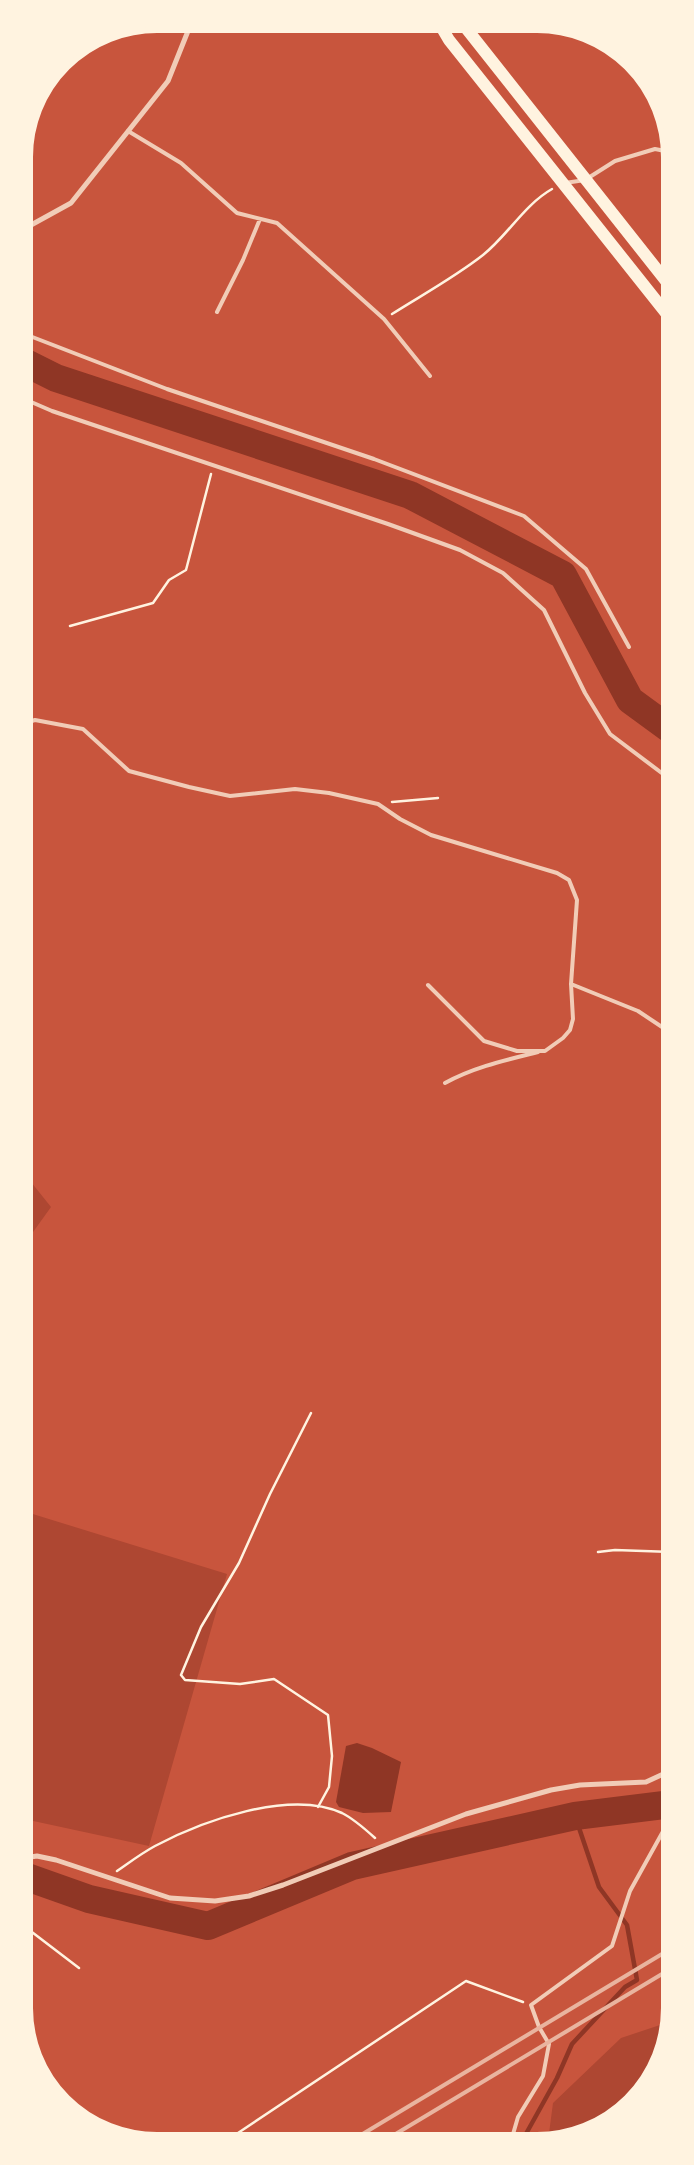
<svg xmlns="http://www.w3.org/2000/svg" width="694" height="2165" viewBox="0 0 694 2165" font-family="'Noto Sans',sans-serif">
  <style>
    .green { fill: #ae4732 }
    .water { fill: #8f3625 }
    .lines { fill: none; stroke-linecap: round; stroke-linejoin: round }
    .stream { stroke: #8f3625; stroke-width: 4.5 }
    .river { stroke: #8f3625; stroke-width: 28 }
    .path { stroke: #fff3e0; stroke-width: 2.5 }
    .service { stroke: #f1ccb7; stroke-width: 4 }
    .minor { stroke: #f1ccb7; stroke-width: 5 }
    .primary { stroke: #fff3e0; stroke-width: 12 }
    .rail { stroke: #e9b49f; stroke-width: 4 }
    .rim { fill: none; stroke: #fff3e0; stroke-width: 6 }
  </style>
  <rect width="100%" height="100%" fill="#c8553d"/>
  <path class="green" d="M 23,1172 L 51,1207 L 23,1246 Z
    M 23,1511 L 227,1574 L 149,1846 L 24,1819 Z
    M 672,2021 L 662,2060 L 639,2098 L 605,2126 L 563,2141 L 548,2141 L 553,2103 L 621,2038 Z"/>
  <path class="water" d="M 357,1743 L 372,1748 L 401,1762 L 391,1812 L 363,1813 L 339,1807 L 336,1802 L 346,1746 Z"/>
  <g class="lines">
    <path class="stream" d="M 522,2141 L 557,2078 L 572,2044 L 625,1987 L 637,1980 L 627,1925 L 599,1887 L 575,1816"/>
    <path class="river" d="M 22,361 L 56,378 L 410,495 L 563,575 L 630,700 L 671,730
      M 24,1876 L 89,1899 L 208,1926 L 352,1866 L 575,1816 L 672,1804"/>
    <path class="path" d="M 392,314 C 422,295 455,277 483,255 C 508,235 524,205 552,189
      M 70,626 L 153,603 L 169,580 L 186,570 L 211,474
      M 392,802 L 438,798
      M 311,1413 L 270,1494 L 239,1563 L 201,1627 L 181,1675 L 185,1680 L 240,1684 L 274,1679 L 328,1715 L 332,1756 L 329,1787 L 318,1807
      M 598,1552 L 615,1550 L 672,1552
      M 117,1871 C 130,1862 142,1853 155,1846 C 202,1821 290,1789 342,1813 C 354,1819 364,1828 375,1838
      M 24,1926 L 79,1968
      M 235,2135 L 466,1981 L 523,2002"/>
    <path class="service" d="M 128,131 L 181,163 L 237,213 L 277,223 L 384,319 L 430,376
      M 565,183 L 585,180 L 615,161 L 655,149 L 670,152
      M 217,312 L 243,260 L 260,219
      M 22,333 L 167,389 L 374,459 L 524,516 L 586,569 L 629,647
      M 22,398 L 52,411 L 388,524 L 460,550 L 503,573 L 544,610 L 585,693 L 610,734 L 671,780
      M 22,724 L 35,720 L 83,729 L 129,771 L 189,787 L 230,796 L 295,789 L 329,793 L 378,804 L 400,819 L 431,835 L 557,873 L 569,880 L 577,900 L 571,984 L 573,1019 L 570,1030 L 563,1038 L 545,1051 L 517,1051 L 484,1041 L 428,985
      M 571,984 L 638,1011 L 671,1033
      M 445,1083 C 474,1067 506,1060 538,1052
      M 511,2141 L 518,2117 L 543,2076 L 549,2044 L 539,2027 L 531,2005 L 612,1946 L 630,1891 L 671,1817"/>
    <path class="minor" d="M 22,230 L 71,203 L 168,81 L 192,21
      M 671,1817 L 672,1804
      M 24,1858 L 37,1856 L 56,1860 L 170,1898 L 215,1901 L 249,1896 L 283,1885 L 466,1814 L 551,1790 L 580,1785 L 646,1782 L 672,1770"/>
    <path class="primary" d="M 439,23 L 449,40 L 670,318
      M 462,23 L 670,286"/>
    <path class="rail" d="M 351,2141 L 672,1948
      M 384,2141 L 672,1968"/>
  </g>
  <path d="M0 0H694V2165H0ZM157 30H537A127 127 0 0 1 664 157V2008A127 127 0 0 1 537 2135H157A127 127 0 0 1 30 2008V157A127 127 0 0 1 157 30Z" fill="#fff3e0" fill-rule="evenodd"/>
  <path class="rim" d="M157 30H537A127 127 0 0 1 664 157V2008A127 127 0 0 1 537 2135H157A127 127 0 0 1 30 2008V157A127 127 0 0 1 157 30Z"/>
</svg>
